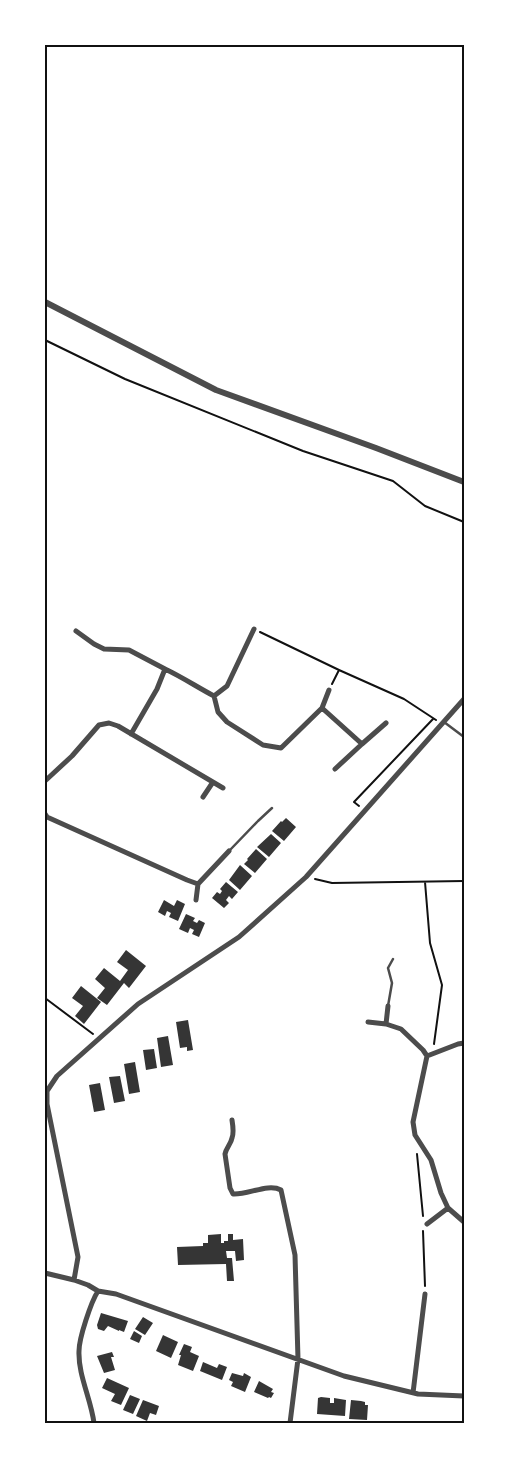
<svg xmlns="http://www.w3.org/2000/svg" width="509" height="1468" font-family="'Roboto Serif',serif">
	<rect width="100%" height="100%" fill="#fff"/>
	<path fill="#353535" d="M 286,818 L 296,827 L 284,841 L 272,831 L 281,821 L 282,822 Z
		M 271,834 L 281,843 L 269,857 L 257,847 Z
		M 256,849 L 267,859 L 255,873 L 244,864 L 248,860 L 247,859 Z
		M 240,865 L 252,876 L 240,890 L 229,880 Z
		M 226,882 L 238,892 L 232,899 L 229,896 L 226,900 L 229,903 L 224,908 L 212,898 L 217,892 L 220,894 L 222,891 L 220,889 Z
		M 164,900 L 174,906 L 177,900 L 185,904 L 178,921 L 169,917 L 171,913 L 167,911 L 165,916 L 158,912 Z
		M 186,914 L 195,918 L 193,921 L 197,923 L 199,920 L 205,923 L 199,937 L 192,934 L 194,930 L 190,928 L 188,933 L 179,929 Z
		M 126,950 L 146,966 L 129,988 L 124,983 L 107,1005 L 97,998 L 105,988 L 95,979 L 104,968 L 120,981 L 128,970 L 117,962 Z
		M 81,986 L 101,1002 L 84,1024 L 75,1016 L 83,1006 L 72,998 Z
		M 188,1020 L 193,1050 L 187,1051 L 187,1047 L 180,1048 L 176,1022 Z
		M 168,1036 L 173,1065 L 161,1067 L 157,1038 Z
		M 154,1049 L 157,1068 L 146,1070 L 143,1050 Z
		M 135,1062 L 140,1092 L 129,1094 L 124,1064 Z
		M 120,1076 L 125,1101 L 114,1103 L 109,1077 Z
		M 100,1083 L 105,1110 L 94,1112 L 89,1085 Z
		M 221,1234 L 221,1243 L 224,1243 L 224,1241 L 228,1241 L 228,1234 L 233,1234 L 233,1240 L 243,1239 L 244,1260 L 236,1261 L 235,1251 L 226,1251 L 227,1258 L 232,1258 L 234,1281 L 227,1281 L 226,1264 L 178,1265 L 177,1247 L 203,1246 L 203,1243 L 208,1243 L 208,1235 Z
		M 101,1313 L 128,1321 L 124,1332 L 119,1330 L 119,1331 L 108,1326 L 104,1331 L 98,1329 L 97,1325 Z
		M 143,1317 L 153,1323 L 145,1335 L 135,1329 Z
		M 134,1331 L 142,1336 L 139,1343 L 130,1339 Z
		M 163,1335 L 165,1336 L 178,1342 L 171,1358 L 156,1351 Z
		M 184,1344 L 192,1347 L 190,1352 L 199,1356 L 193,1371 L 178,1365 L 181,1355 L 179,1355 Z
		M 112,1352 L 114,1357 L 111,1357 L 115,1370 L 104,1373 L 97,1356 Z
		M 203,1362 L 217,1368 L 219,1364 L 227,1367 L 222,1380 L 200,1371 Z
		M 232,1373 L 243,1376 L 244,1373 L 251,1377 L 245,1392 L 231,1386 L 233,1382 L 229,1380 Z
		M 107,1378 L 129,1388 L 121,1405 L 111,1401 L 115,1394 L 102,1388 Z
		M 259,1381 L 273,1389 L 271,1392 L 274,1393 L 271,1398 L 269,1397 L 268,1398 L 254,1392 Z
		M 130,1395 L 140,1399 L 133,1414 L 123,1410 Z
		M 321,1397 L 330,1398 L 330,1403 L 334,1403 L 334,1398 L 346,1400 L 345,1416 L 317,1414 L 318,1398 Z
		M 143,1400 L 159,1406 L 156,1415 L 150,1413 L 147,1421 L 136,1416 Z
		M 351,1400 L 361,1401 L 365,1402 L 365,1405 L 368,1405 L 367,1420 L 349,1419 Z"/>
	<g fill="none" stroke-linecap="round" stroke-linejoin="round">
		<path stroke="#111" stroke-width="2" d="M 45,340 L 125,379 L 303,451 L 393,481 L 425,506 L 464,522
			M 260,632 L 339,670 L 404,699 L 436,720
			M 332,684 L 339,670
			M 359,806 L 354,802 L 433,719
			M 315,879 L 332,883 L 464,881
			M 425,882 L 430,943 L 442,985 L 434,1044
			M 45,998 L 93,1034
			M 417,1154 L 423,1216
			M 423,1231 L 425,1286"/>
		<path stroke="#4c4c4c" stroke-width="2.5" d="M 444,722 L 464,737
			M 230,850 L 258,821 L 272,808
			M 388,1006 L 392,983 L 388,968 L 393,959"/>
		<path stroke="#4c4c4c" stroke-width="5" d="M 76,631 L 94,644 L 104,649 L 129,650 L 165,669
			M 214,696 L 227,686 L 254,629
			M 322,708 L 362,744 L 335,769
			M 131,734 L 157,689 L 165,669 C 182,677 197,687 214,696 L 218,712 L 227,722 L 263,745 L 281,748 L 322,708 L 329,690
			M 362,744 L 386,723
			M 45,781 L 72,756 L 99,725 L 109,723 L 118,726 L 223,788
			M 203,797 L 213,782
			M 45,814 L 47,817 L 187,880 L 198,884 L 229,851
			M 196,900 L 198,884
			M 368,1022 L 386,1024 L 388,1006
			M 386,1024 L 401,1029 L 423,1050 L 427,1056 L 458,1044 L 464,1043
			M 427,1056 L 413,1122 L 415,1135 L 431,1160 L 441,1193 L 448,1208 L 464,1222
			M 232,1120 C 233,1126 234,1133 232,1138 C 231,1144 226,1148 225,1154 L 230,1188 L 233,1194 C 248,1195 268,1183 281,1190 L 295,1255 L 298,1359 L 290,1423
			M 427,1224 L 448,1208
			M 45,1273 L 74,1280 L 88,1285 L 98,1291 L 116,1294 L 344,1376 L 418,1394 L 464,1396
			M 74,1280 L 78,1257 L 47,1104 L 47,1091 L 57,1076 L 138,1004 L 239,937 L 306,877 L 464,699
			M 413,1393 L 425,1294
			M 94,1423 C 91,1399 78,1375 79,1351 C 79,1338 91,1302 98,1291"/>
		<path stroke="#4c4c4c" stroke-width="6" d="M 45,302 L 216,390 L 376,448 L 464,482"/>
	</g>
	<rect width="509" height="1468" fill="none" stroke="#ffffff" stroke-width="92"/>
	<rect x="46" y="46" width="417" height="1376" fill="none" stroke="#111" stroke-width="2"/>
</svg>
